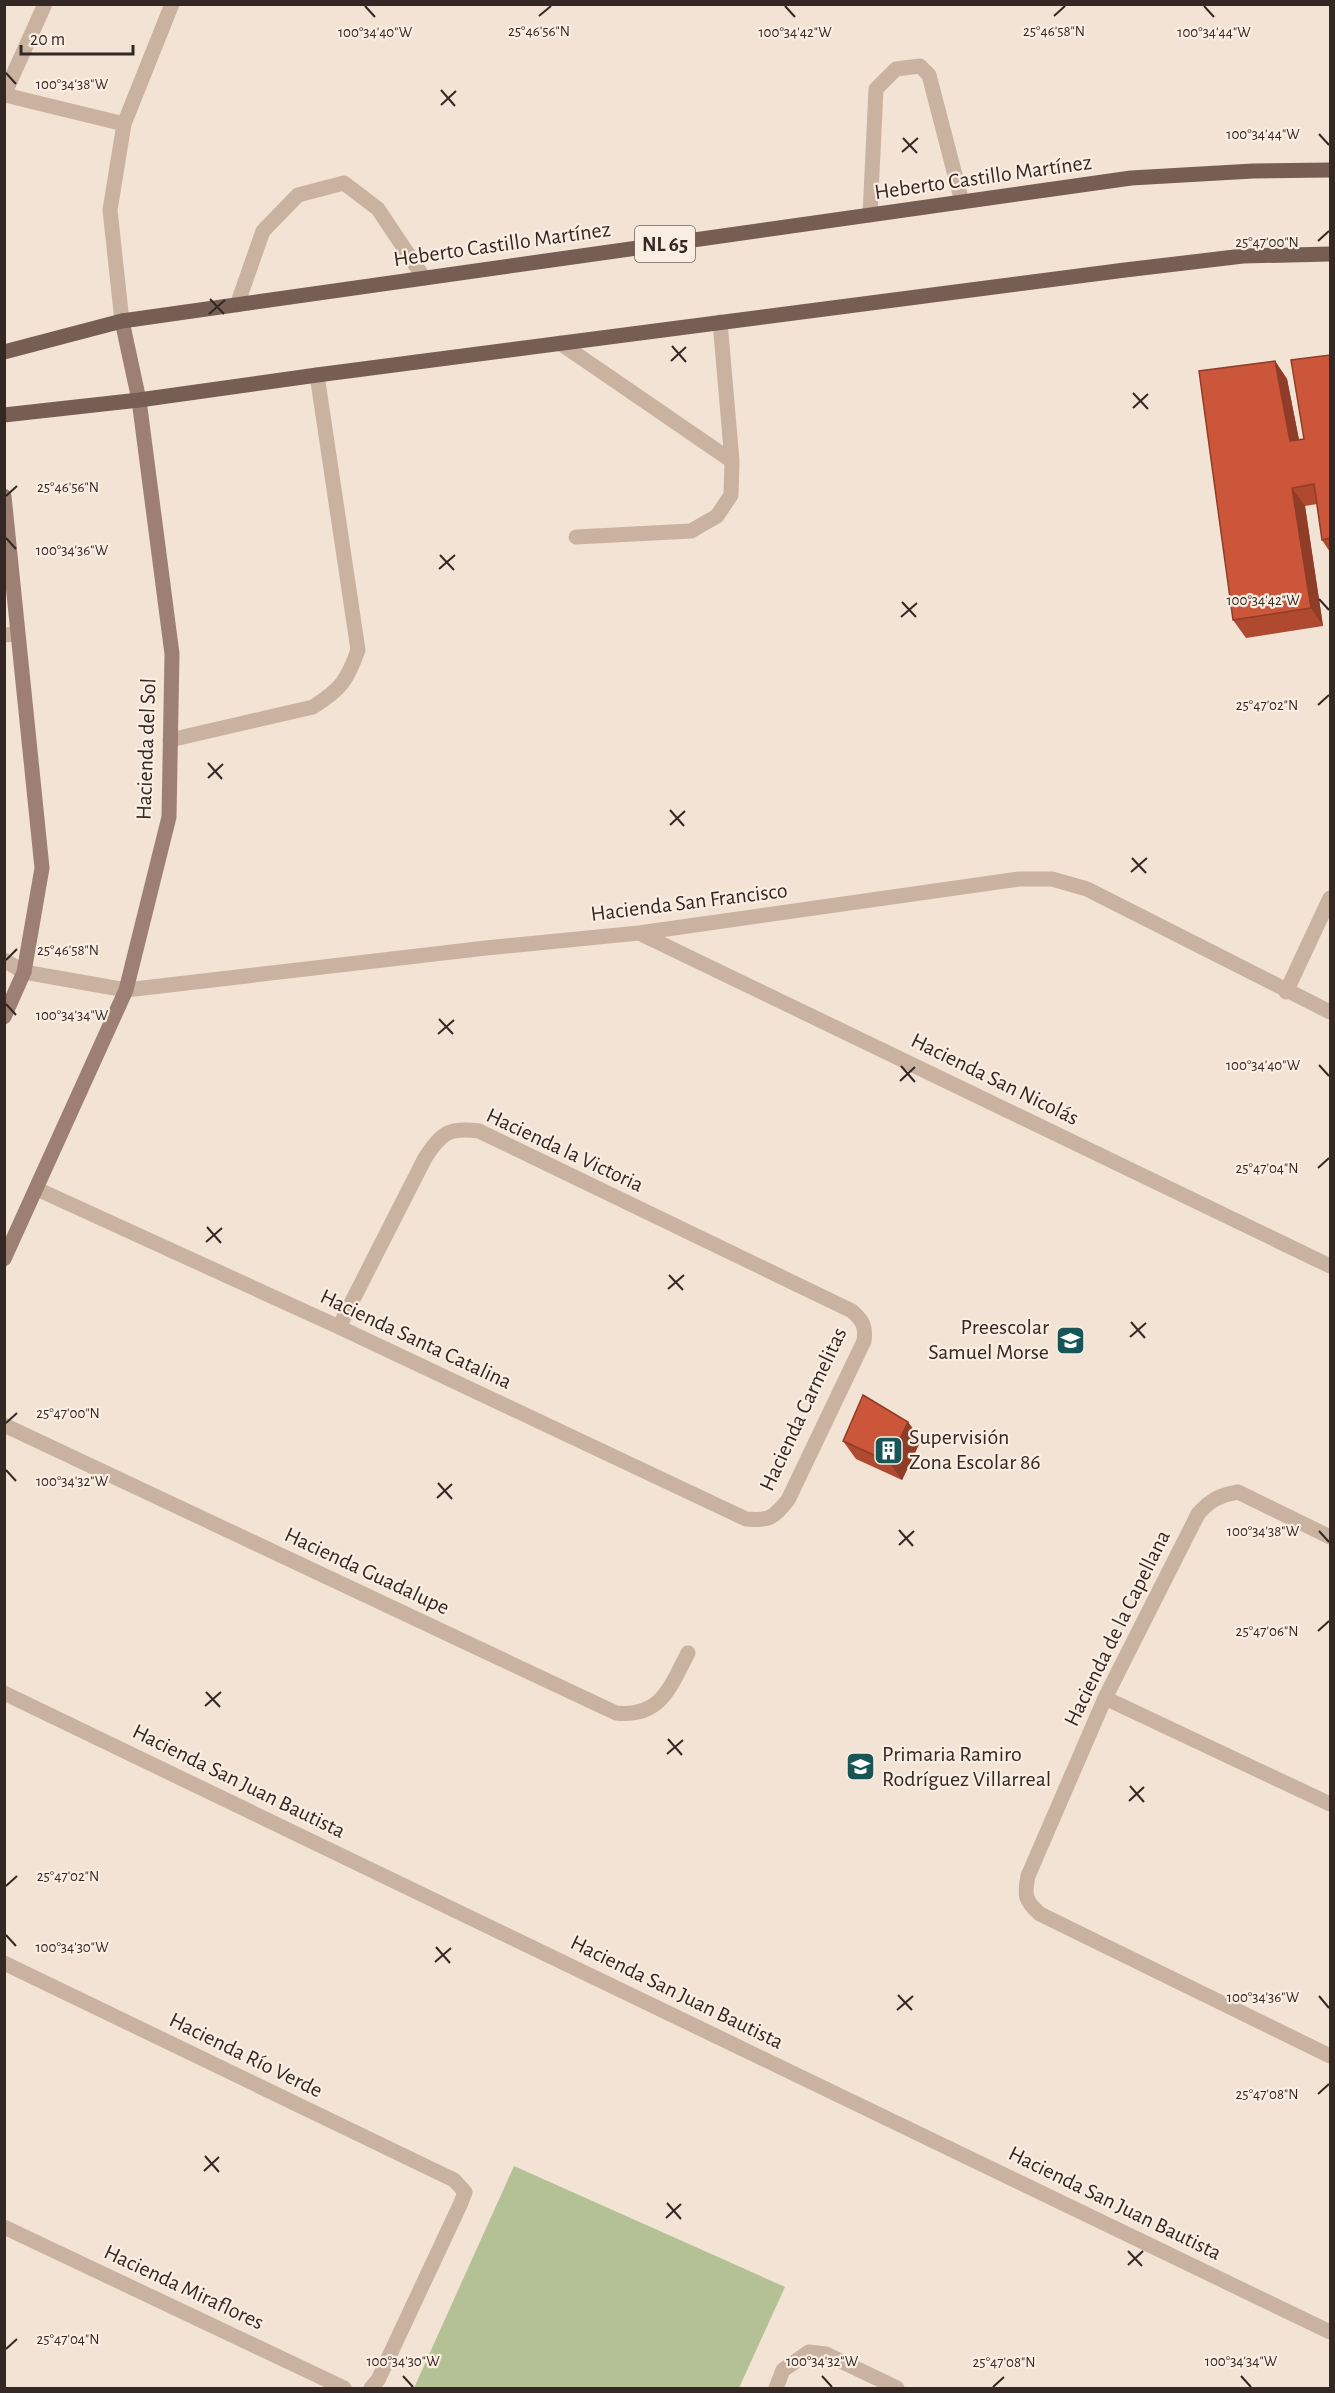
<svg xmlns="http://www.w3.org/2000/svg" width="1335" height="2393" font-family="'Alegreya Sans',sans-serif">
	<rect width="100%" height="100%" fill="#f2e3d5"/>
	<path fill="#b4c195" d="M 514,2166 L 785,2287 L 739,2388 L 414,2388 Z"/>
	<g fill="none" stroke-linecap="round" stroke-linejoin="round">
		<path stroke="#cab2a1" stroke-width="15" d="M 870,215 L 876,89 L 896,69 L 920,66 L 929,75 L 962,202
			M 237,305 L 263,231 L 298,195 L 344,183 L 378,209 L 424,278
			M 560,343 L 732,461
			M 576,537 L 691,531 L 717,516 L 731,495 L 732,461 L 720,322
			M 4,635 L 17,634
			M 170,740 L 313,707 C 341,689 347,681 358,650 L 317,375
			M 4,960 L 24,972"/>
		<path stroke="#cab2a1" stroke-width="15" d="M 4,95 L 45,4
			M 5,95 L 124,124
			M 122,321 L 110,210 L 124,124 L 172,4
			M 639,933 L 1330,1266
			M 24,972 L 126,990 L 486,948 L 639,933 L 1019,879 L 1052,879 L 1087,889 L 1330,1012
			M 1286,992 L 1330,898
			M 37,1189 L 339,1327 L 746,1519 C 770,1521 773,1518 788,1500 L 864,1341 C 866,1326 863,1321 852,1311 L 479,1131 C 449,1127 441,1133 425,1158 L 339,1327
			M 4,1425 L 616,1713 C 661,1718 670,1687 688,1653
			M 1330,1537 L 1238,1492 C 1220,1495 1210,1500 1198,1514 L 1105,1698 L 1028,1876 C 1024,1895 1025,1901 1040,1914 L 1330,2056
			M 4,1693 L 1330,2332
			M 1105,1698 L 1330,1804
			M 4,1963 L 454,2180 L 465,2192 L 460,2205 L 378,2380 L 371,2388
			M 4,2227 L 344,2388
			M 776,2388 L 783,2370 L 809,2352 L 826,2354 L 897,2388"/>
		<path stroke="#9d8073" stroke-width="15" d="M 4,496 L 42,868 L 24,972 L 4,1017
			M 4,1259 L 126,990 L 169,817 L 172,654 L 139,400 L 122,321"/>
		<path stroke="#775e54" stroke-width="15" d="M 4,352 L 122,321 L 1131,178 L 1253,171 L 1330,170
			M 4,415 L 139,400 L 317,375 L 1125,270 L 1243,256 L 1330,254"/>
	</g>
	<path fill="#af4a31" d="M 1330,355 L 1330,552 L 1322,540 L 1317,504 L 1305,506 L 1323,626 L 1246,638 L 1233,620 L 1275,361 L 1287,379 L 1299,440 L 1304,439 Z
		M 908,1422 L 921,1440 L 902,1480 L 856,1459 L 843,1441 Z"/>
	<path fill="#8f3c28" d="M 1275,361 L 1287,379 L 1303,460 L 1290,441 Z
		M 1292,488 L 1305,506 L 1323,626 L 1311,608 Z
		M 908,1422 L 921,1440 L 902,1480 L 889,1462 Z"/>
	<path fill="#cc5639" stroke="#8f3c28" stroke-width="1.5" d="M 1330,355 L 1330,538 L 1322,540 L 1314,484 L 1292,488 L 1311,608 L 1233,620 L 1199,371 L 1275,361 L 1290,441 L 1304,439 L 1291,360 Z
		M 863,1395 L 908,1422 L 889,1462 L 843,1441 Z"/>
	<path fill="none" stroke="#342824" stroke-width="2" d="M 365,6 L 375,17M 785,6 L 795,17M 1204,6 L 1214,17M 539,16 L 551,6M 1054,16 L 1065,6M 6,73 L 16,84M 441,90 L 455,106M 441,105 L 456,91M 1319,134 L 1329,145M 903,138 L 917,153M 902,152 L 918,138M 1318,241 L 1329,231M 210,299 L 224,314M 209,314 L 225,300M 672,346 L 686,362M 671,361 L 686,347M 1133,393 L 1148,409M 1133,408 L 1148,394M 6,496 L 17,486M 6,538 L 16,549M 440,555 L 454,570M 439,569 L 455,555M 1319,599 L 1329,610M 902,602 L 916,617M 901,617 L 917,603M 1318,705 L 1329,695M 208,763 L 222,779M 208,778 L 223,764M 670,810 L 684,826M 670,825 L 685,811M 1132,858 L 1146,873M 1131,872 L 1147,858M 6,960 L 17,949M 6,1004 L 16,1015M 439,1019 L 453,1034M 438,1034 L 454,1020M 1319,1065 L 1329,1076M 901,1066 L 915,1082M 900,1081 L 915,1067M 1318,1168 L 1329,1158M 207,1227 L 221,1243M 206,1242 L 222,1228M 669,1275 L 683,1290M 668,1289 L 684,1275M 1131,1322 L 1145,1338M 1130,1337 L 1146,1323M 6,1423 L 17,1413M 6,1470 L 16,1481M 438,1483 L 452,1499M 437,1498 L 452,1484M 899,1530 L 913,1546M 1319,1531 L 1329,1542M 899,1545 L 914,1531M 1318,1631 L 1329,1621M 206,1692 L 220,1707M 205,1706 L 221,1692M 668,1739 L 682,1755M 667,1754 L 683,1740M 1130,1786 L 1144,1802M 1129,1801 L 1144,1787M 6,1886 L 17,1876M 6,1935 L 16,1946M 436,1947 L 450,1963M 435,1962 L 451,1948M 898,1995 L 912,2010M 1319,1996 L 1329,2008M 897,2010 L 913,1996M 1318,2094 L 1329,2084M 205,2156 L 219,2172M 204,2171 L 219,2157M 667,2203 L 681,2219M 666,2218 L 681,2204M 1128,2251 L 1142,2266M 1128,2265 L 1143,2251M 6,2349 L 17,2339M 403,2376 L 413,2387M 822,2376 L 832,2387M 1241,2376 L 1251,2387M 993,2387 L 1004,2377"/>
	<defs>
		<symbol id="school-square" viewBox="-11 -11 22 22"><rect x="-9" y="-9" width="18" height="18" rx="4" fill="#185557" stroke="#faede2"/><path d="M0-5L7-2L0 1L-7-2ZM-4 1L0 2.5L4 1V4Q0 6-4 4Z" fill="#fff"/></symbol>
		<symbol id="building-square" viewBox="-11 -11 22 22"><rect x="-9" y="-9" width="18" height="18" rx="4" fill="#185557" stroke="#faede2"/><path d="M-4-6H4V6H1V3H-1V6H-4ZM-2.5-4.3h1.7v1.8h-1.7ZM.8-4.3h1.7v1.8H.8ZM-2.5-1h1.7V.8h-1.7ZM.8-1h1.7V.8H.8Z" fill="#fff"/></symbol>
	</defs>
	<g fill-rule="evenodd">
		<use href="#school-square" x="1054" y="1324" width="33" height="33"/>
		<use href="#building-square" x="872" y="1434" width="33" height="33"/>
		<use href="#school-square" x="844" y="1750" width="33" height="33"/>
	</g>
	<g text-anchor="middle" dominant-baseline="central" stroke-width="4.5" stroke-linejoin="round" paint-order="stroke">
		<rect fill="#faede2" stroke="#6f635d" stroke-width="1.5" x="635" y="226" width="60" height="36" rx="4.5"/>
		<g font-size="21" font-weight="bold" fill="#342824">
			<text x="665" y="244">NL 65</text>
		</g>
		<g font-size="22" fill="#342824" stroke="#faede2">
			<text transform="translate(983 177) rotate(-8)">Heberto Castillo Martínez</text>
			<text transform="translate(502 244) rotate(-8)">Heberto Castillo Martínez</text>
			<text transform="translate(146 749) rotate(-88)">Hacienda del Sol</text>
			<text transform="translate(689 902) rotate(-7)">Hacienda San Francisco</text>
			<text transform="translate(995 1079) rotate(26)">Hacienda San Nicolás</text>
			<text transform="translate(565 1150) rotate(25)">Hacienda la Victoria</text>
			<text transform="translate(416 1339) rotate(25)">Hacienda Santa Catalina</text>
			<text transform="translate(803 1409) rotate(-65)">Hacienda Carmelitas</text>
			<text transform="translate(367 1571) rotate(25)">Hacienda Guadalupe</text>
			<text transform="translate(1117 1628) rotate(-64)">Hacienda de la Capellana</text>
			<text transform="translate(239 1781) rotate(26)">Hacienda San Juan Bautista</text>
			<text transform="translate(677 1992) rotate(26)">Hacienda San Juan Bautista</text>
			<text transform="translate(246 2055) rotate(26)">Hacienda Río Verde</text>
			<text transform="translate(1115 2203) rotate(26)">Hacienda San Juan Bautista</text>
			<text transform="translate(184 2287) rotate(25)">Hacienda Miraflores</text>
		</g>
		<g font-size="22" fill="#342824" stroke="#faede2" text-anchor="start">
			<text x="1049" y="1327" text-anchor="end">Preescolar<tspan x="1049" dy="25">Samuel Morse</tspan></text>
			<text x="909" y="1437">Supervisión<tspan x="909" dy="25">Zona Escolar 86</tspan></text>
			<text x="882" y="1754">Primaria Ramiro<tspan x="882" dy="25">Rodríguez Villarreal</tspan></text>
		</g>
	</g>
	<g font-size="15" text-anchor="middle" fill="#342824" stroke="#faede2" stroke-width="4.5" stroke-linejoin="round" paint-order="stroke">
		<text x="539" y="36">25°46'56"N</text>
		<text x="1054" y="36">25°46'58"N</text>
		<text x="375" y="37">100°34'40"W</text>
		<text x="795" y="37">100°34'42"W</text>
		<text x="1214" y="37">100°34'44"W</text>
		<text x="72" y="89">100°34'38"W</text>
		<text x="1263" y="139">100°34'44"W</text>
		<text x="1267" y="247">25°47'00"N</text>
		<text x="68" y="492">25°46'56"N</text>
		<text x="72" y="555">100°34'36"W</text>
		<text x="1263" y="605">100°34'42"W</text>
		<text x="1267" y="710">25°47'02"N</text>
		<text x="68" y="955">25°46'58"N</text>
		<text x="72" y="1020">100°34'34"W</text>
		<text x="1263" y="1070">100°34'40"W</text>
		<text x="1267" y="1173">25°47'04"N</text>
		<text x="68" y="1418">25°47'00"N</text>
		<text x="72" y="1486">100°34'32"W</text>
		<text x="1263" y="1536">100°34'38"W</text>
		<text x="1267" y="1636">25°47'06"N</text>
		<text x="68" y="1881">25°47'02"N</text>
		<text x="72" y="1952">100°34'30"W</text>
		<text x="1263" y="2002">100°34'36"W</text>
		<text x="1267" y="2099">25°47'08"N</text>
		<text x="68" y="2344">25°47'04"N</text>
		<text x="403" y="2366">100°34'30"W</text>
		<text x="822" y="2366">100°34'32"W</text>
		<text x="1241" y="2366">100°34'34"W</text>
		<text x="1004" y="2367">25°47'08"N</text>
	</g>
	<rect width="1335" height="2393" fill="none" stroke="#342824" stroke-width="12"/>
	<path d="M21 45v9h112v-9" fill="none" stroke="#342824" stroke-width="3"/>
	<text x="30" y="45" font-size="18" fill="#342824" stroke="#faede2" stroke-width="4.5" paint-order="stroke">20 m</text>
</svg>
